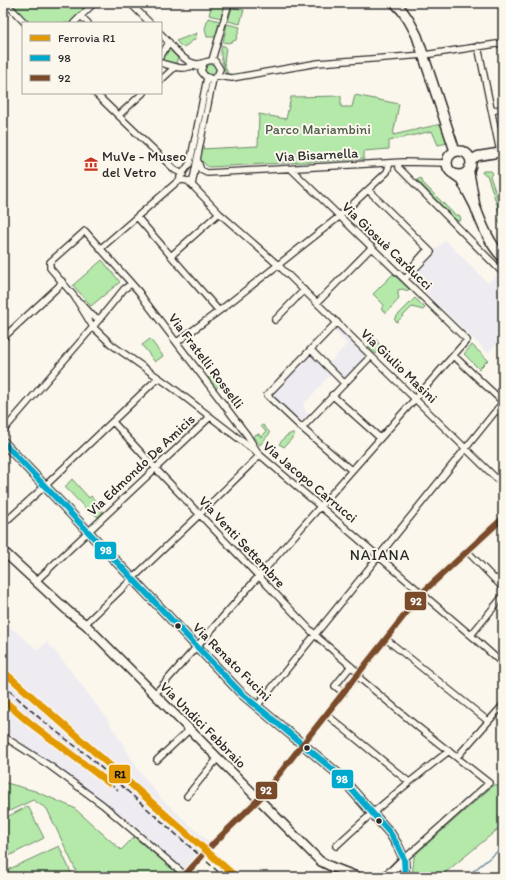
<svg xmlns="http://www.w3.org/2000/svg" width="506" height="880" font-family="Itim,sans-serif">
	<rect width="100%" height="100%" fill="#fbf7ec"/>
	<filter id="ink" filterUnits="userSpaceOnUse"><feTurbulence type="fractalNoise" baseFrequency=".025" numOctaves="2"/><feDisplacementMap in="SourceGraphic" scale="8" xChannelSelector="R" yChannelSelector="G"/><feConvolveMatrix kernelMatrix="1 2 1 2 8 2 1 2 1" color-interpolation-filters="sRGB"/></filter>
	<g filter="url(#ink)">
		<path fill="#eeecf1" d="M 445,240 L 488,283 L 499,273 L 503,276 L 503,337 L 488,353 L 410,278 L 435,253 L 433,252 Z
			M 337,322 L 371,356 L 344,383 L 332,373 L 303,405 L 310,420 L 302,428 L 267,395 L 311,350 L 326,366 L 347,344 L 331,328 Z
			M 3,621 L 38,650 L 47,642 L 64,662 L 105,716 L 143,776 L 161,798 L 210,843 L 186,871 L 95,796 L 3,729 Z"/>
		<path fill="#b4e9aa" stroke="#708a6a" d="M 6,3 L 94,3 L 74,23 L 25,23 Z
			M 212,3 L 225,4 L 221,18 L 209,15 Z
			M 232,7 L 244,10 L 240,24 L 228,21 Z
			M 208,18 L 220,21 L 215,37 L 207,37 L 205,29 Z
			M 227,24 L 240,27 L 236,40 L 228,43 L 223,42 Z
			M 197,33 L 195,39 L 183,48 L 176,41 Z
			M 222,45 L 226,47 L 224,63 L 228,74 L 225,72 C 223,62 219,55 222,45 Z
			M 168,46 L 178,56 L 176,64 L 161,60 Z
			M 207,63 L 214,63 L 218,71 L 214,76 L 209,76 L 204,72 L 204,67 Z
			M 355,95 L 399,104 L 393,135 L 441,124 L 448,143 L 438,145 L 432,131 L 389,141 L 389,149 L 364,151 L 364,159 L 208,167 L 199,158 L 201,149 L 258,146 L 259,114 L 286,119 L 291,97 L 341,96 L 341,107 L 352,107 Z
			M 483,171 L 491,171 L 493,173 L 490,176 L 503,215 L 503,223 L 499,223 L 498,221 L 501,217 L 487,175 L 482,173 Z
			M 421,178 L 423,183 L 455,215 L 459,215 L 460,216 L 461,220 L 459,221 L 456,220 L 417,180 Z
			M 102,260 L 120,282 L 91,306 L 73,285 Z
			M 393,274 L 409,289 L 407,291 L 403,289 L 398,290 L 398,294 L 399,299 L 386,313 L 381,309 L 384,305 L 373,294 Z
			M 415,298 L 425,308 L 423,310 L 412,307 L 397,322 L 394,319 Z
			M 150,339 L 163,356 L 155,362 L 142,345 Z
			M 376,339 L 381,348 L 376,354 L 368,347 Z
			M 472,345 L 488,360 L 479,369 L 464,354 Z
			M 213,374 L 215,374 L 221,383 L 214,391 L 206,380 Z
			M 263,425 L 270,433 L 260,445 L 253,437 L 254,435 L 259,434 L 261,437 L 266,432 L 261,426 Z
			M 292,433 L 295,435 L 284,447 L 279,444 L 286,436 Z
			M 72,479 L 89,498 L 91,496 L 97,503 L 96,504 L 103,512 L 98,517 L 92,512 L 90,513 L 65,487 Z
			M 3,782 L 35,791 L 74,808 L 121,850 L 134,837 L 177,873 L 174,877 L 79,877 L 47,809 L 33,800 L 3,814 Z
			M 495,784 L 503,790 L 503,825 L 440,877 L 412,877 L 414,857 L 418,852 Z
			M 28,806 L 44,838 L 3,859 L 3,819 Z
			M 59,846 L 73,877 L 3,877 L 3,872 Z"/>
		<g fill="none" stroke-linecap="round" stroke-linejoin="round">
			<path stroke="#698ca3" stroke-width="1.5" d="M 466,877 L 503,847"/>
			<path stroke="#d1cec5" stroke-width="5.5" stroke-dasharray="5.5 3" stroke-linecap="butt" d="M 196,863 L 213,844"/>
			<defs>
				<path id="street" d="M 6,3 L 25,23
					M 130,3 L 150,23
					M 81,16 L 88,23
					M 74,23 L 94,3
					M 161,34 C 171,44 182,62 197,64 C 204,64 208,59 215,61 L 220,69 L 217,76 L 212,79 L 205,76 L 201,71 L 204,63
					M 478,46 L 500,152
					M 161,56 L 169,42
					M 212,60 L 229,3
					M 161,63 C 168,65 174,67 181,68 C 187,69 192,64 197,67
					M 217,76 L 232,78 L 318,63 L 424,55 L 503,43
					M 161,80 L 175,67
					M 95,93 L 175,170 L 183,174
					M 492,111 L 503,108
					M 119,115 L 143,93
					M 197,159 L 201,170 L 207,173 L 403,162 L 447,163
					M 390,163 L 387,172 L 340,216 L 278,265 L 503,485
					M 398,163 L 399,168 L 503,273
					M 180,177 L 190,163 L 207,78
					M 192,185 L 213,79
					M 368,190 L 431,252 L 405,279
					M 137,217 L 219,311
					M 100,249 L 178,181 L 183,180 L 188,181 L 219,213
					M 171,256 L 219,213 L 278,265 L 219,311 L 177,342
					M 412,267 L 428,249
					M 131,284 L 124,289 L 93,327 L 74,296 L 50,268 L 50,262 L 85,231 L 139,292 L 145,301 L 247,435 L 257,451
					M 81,303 L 93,316 L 100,319
					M 317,303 L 372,247
					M 275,320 L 304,290
					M 337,322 L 267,395 L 302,428 L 351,470
					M 3,338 L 59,286 L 62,281
					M 311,350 L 344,383
					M 454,356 L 503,402
					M 332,395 L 380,438
					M 497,409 L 503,414
					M 113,422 L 158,471 L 315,635 L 360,674
					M 302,428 L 371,356
					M 3,431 L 93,327 L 112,345 L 169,385 L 260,455 L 474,638 L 503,664
					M 3,524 L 45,486 L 158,378
					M 467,551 L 503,588
					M 494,579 L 500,578 L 503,581
					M 36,581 L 210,417
					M 85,624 L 196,518 L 260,455
					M 471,635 L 503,596
					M 386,639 L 488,721
					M 357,676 L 418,727 L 489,783 L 404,859
					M 344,693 L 335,686 L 351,666
					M 154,695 L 467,340 L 291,169
					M 257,706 L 357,583 L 503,402
					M 327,715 L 409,782
					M 3,736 L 50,766 L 103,805 L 185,875
					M 457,757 L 503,705
					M 157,760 L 189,730
					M 187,796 L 217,759
					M 213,844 L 261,797 L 422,593 L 503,518
					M 336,846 C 372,812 410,781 449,751
					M 184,876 L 196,863"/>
				<path id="secondary" d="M 471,160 L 478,156 L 503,152
					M 3,442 L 241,693 L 337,773 L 390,833 L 398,846 L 404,859 L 405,877
					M 3,551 L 69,612 L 85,624 L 320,861 L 332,867 L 358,877
					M 384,877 L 393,870 L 404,859"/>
				<path id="primary" d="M 395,3 C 405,12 411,24 417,36 L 455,151
					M447 163a12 12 0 1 1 24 0a12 12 0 1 1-24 0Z
					M 454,174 L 461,179 L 475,206 L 469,173 L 469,168
					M 475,206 C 482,225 489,243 503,258"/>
			</defs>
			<use href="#street" stroke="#2b2b2b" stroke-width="8"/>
			<use href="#secondary" stroke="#2b2b2b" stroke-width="11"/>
			<use href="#primary" stroke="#2b2b2b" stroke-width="12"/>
			<use href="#street" stroke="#fbf7ec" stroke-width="5.5"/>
			<use href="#secondary" stroke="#fbf7ec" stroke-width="8"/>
			<use href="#primary" stroke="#fbf7ec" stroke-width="9"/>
			<path stroke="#2b2b2b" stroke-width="1.5" stroke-dasharray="6 3" stroke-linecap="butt" d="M 3,671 L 236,877
				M 3,685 L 44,722 L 88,756 L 224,877
				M 3,700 L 30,723 L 118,790"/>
			<defs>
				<path id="bus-1" d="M 3,442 L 241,693 L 337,773 L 390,833 L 398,846 L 404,859 L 405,877"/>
				<path id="bus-2" d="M 183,877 L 213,844 L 261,797 L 422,593 L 503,518"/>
			</defs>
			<use href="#bus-1" stroke="#fbf7ec" stroke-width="9"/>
			<use href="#bus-2" stroke="#fbf7ec" stroke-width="9"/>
			<use href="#bus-1" stroke="#00a9ce" stroke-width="6"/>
			<use href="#bus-2" stroke="#7a4b2a" stroke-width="6"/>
			<defs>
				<path id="rail-1" d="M 3,671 L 236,877
					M 3,700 L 30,723 L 109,783"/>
			</defs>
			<use href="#rail-1" stroke="#fbf7ec" stroke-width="10"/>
			<use href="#rail-1" stroke="#e39a04" stroke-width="7"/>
		</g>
	</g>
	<defs>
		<symbol id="museum-bare" viewBox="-9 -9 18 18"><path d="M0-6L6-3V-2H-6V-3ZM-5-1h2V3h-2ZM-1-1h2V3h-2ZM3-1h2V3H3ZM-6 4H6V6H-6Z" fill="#c8321e" stroke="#fbf7ec" stroke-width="2.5" paint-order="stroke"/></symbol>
	</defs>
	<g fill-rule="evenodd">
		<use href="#museum-bare" x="81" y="154" width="20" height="20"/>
	</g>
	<g fill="#2b2b2b" stroke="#fbf7ec" stroke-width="1.5">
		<circle cx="178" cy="626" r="3.5"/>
		<circle cx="307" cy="748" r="3.5"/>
		<circle cx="379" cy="821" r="3.5"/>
	</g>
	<g text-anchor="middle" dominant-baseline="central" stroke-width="4" stroke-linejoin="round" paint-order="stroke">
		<g font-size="14" fill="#4d5a4b" stroke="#fbf7ec">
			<text x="318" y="129">Parco Mariambini</text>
		</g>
		<g font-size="14" fill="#2b2b2b" stroke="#fbf7ec">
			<text transform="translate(317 155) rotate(-3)">Via Bisarnella</text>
			<text transform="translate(387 246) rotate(44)">Via Giosuè Carducci</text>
			<text transform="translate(206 361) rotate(53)">Via Fratelli Rosselli</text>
			<text transform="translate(399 366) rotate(44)">Via Giulio Masini</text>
			<text transform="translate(141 465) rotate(-43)">Via Edmondo De Amicis</text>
			<text transform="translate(310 482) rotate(40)">Via Jacopo Carrucci</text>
			<text transform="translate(242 542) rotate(47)">Via Venti Settembre</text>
			<text transform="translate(232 662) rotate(45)">Via Renato Fucini</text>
			<text transform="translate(203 725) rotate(45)">Via Undici Febbraio</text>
		</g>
		<g font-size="14" fill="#2b2b2b" stroke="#fbf7ec" text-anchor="start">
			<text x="102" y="156">MuVe - Museo<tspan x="102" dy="16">del Vetro</tspan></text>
		</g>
		<g font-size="15" letter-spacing="1" fill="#2b2b2b" stroke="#fbf7ec">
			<text x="380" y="555">NAIANA</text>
		</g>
	</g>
	<g stroke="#fbf7ec" stroke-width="1.5">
		<rect x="94" y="541" width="23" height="19" rx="4" fill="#00a9ce"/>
		<rect x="404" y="591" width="23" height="20" rx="4" fill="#7a4b2a"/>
		<rect x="108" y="764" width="23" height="20" rx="4" fill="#e39a04"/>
		<rect x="331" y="769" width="23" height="20" rx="4" fill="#00a9ce"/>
		<rect x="255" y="781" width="23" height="19" rx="4" fill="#7a4b2a"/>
	</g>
	<g font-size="11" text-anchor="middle" font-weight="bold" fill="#fff">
		<text x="106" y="554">98</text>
		<text x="416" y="605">92</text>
		<text x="342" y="783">98</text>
		<text x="266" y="794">92</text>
	</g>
	<g font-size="11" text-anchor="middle" font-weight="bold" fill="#111">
		<text x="120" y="778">R1</text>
	</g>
	<rect width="506" height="880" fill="none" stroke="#fbf7ec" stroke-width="16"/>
	<rect x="8" y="8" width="490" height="864" fill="none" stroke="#2b2b2b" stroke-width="1.5" filter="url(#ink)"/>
	<rect x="22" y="22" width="140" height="72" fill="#fbf7ec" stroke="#a8a59f"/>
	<rect x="30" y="35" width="20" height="6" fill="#e39a04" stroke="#a8a59f"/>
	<text x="58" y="42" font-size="12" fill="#2b2b2b">Ferrovia R1</text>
	<rect x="30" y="55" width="20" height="6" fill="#00a9ce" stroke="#a8a59f"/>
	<text x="58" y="62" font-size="12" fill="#2b2b2b">98</text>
	<rect x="30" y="75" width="20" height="6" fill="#7a4b2a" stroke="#a8a59f"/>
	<text x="58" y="82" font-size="12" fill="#2b2b2b">92</text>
</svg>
